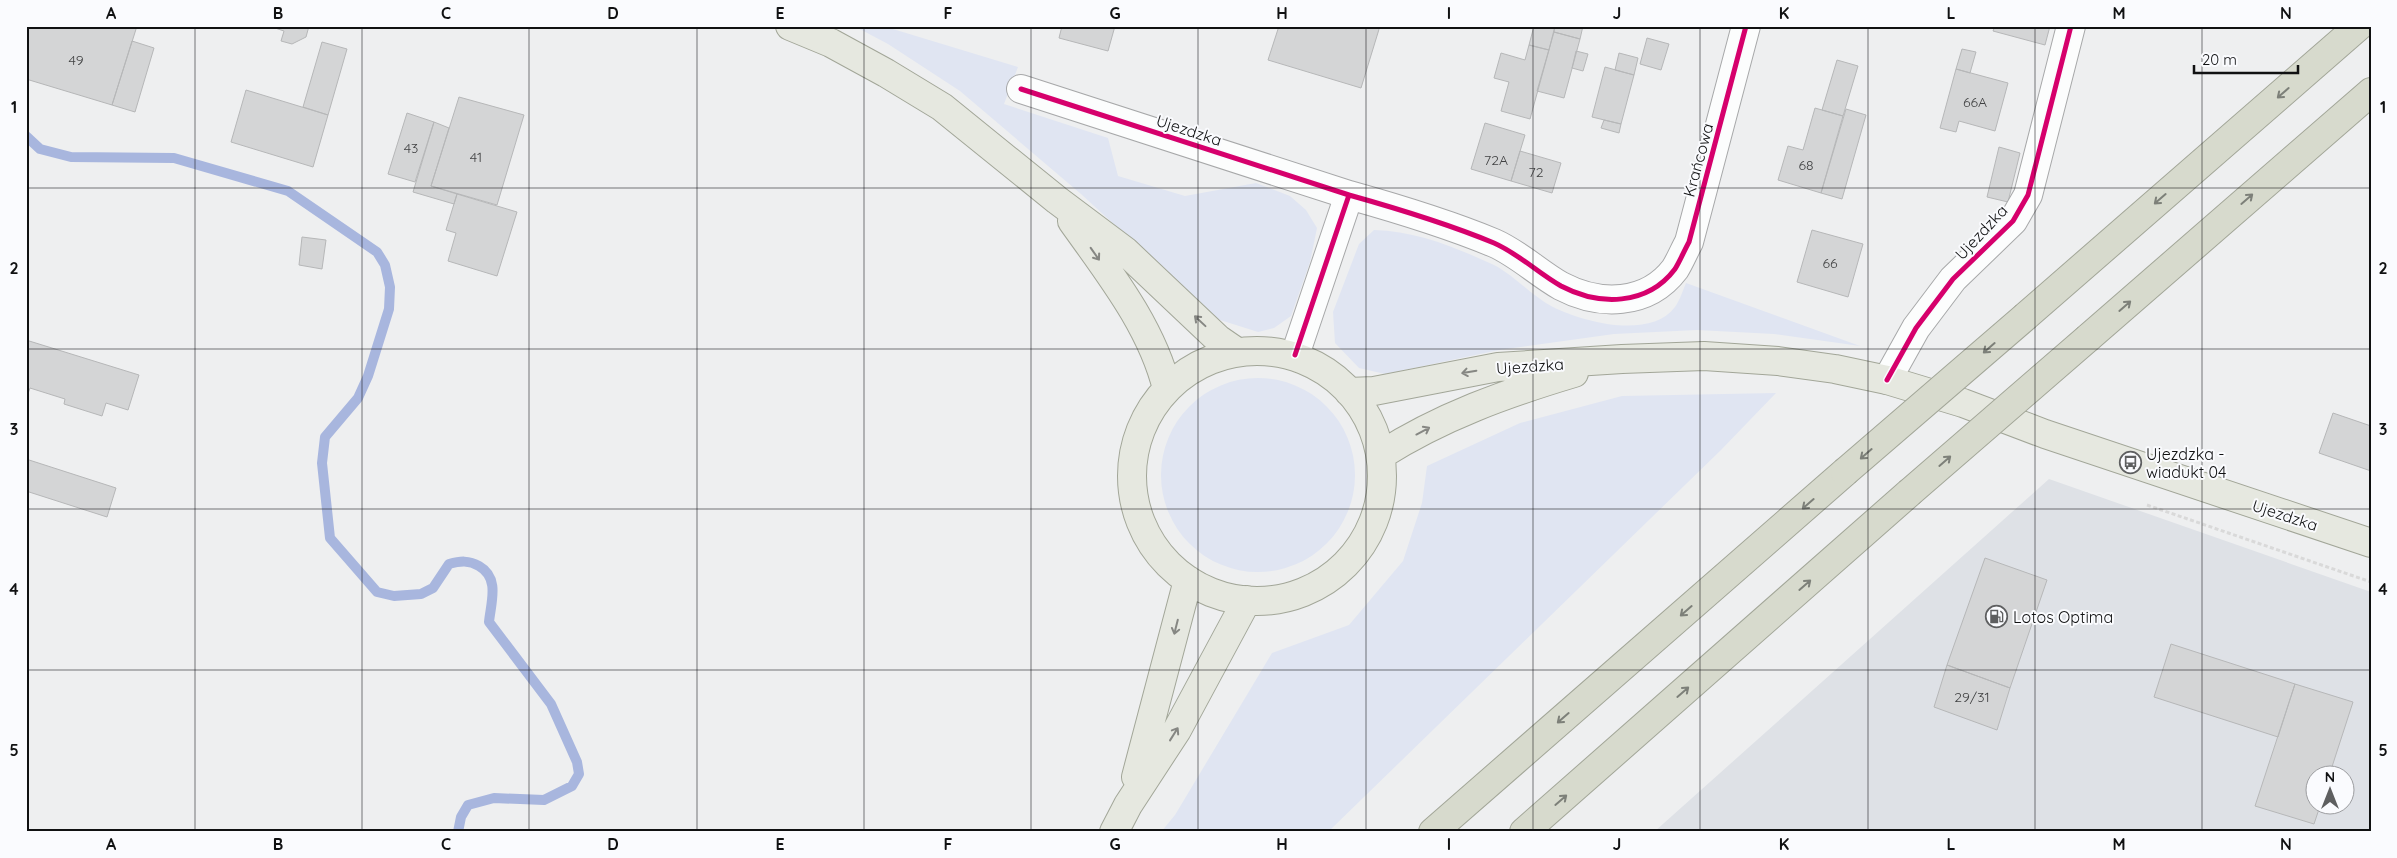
<svg xmlns="http://www.w3.org/2000/svg" width="2397" height="858" font-family="Quicksand,sans-serif">
	<rect width="100%" height="100%" fill="#eeeff0"/>
	<path fill="#dee1e6" fill-rule="evenodd" d="M 2049,479 L 2371,592 L 2371,832 L 1654,832 ZM 2314,776 L 2344,776 L 2344,806 L 2314,806 Z"/>
	<path fill="#e0e5f2" d="M 854,26 L 883,26 L 1018,67 L 1004,104 L 1108,138 L 1118,176 L 1185,196 L 1256,183 L 1290,196 L 1306,210 L 1317,228 L 1310,262 L 1291,316 L 1274,328 L 1258,332 L 1217,319 L 1081,194 L 960,91 L 888,44 Z
		M 1374,230 C 1416,231 1455,247 1494,265 C 1515,276 1532,296 1553,307 C 1583,322 1650,340 1675,307 C 1680,300 1683,290 1686,283 L 1860,346 L 1774,334 L 1697,330 L 1614,334 L 1499,350 L 1385,374 L 1359,368 L 1335,343 L 1333,312 L 1359,244 Z
		M1161 475a97 97 0 1 1 194 0a97 97 0 1 1-194 0Z
		M 1776,393 L 1721,450 L 1328,832 L 1161,832 L 1175,815 L 1272,653 L 1349,625 L 1403,561 L 1422,503 L 1427,466 L 1520,423 L 1622,396 Z"/>
	<g fill="none" stroke-linecap="round" stroke-linejoin="round">
		<path stroke="#a8b6de" stroke-width="10" d="M 26,136 L 40,149 L 71,157 L 174,158 L 288,191 L 377,252 L 385,265 L 390,287 L 389,309 L 368,376 L 358,398 L 325,437 L 322,463 L 330,538 L 377,592 L 394,596 L 421,594 L 433,588 L 449,564 C 460,561 469,560 479,566 C 500,578 491,602 489,622 L 551,704 L 577,762 L 579,774 L 572,786 L 544,800 L 494,798 L 468,805 L 461,817 L 458,832"/>
	</g>
	<path fill="#d4d5d6" stroke="#b6b7b8" d="M 28,26 L 137,26 L 112,105 L 26,79 Z
		M 269,26 L 309,26 L 306,37 L 292,44 L 281,41 L 284,31 Z
		M 1062,26 L 1115,26 L 1108,51 L 1059,38 Z
		M 1279,26 L 1380,26 L 1361,88 L 1268,60 Z
		M 1534,26 L 1555,26 L 1549,50 L 1529,45 Z
		M 1555,26 L 1583,26 L 1580,39 L 1554,32 Z
		M 1995,26 L 2050,26 L 2045,45 L 1993,31 Z
		M 1554,32 L 1580,39 L 1564,98 L 1537,91 Z
		M 1647,38 L 1669,44 L 1661,70 L 1640,64 Z
		M 132,41 L 154,48 L 135,112 L 112,105 Z
		M 322,42 L 347,49 L 328,115 L 303,107 Z
		M 1529,45 L 1549,50 L 1530,119 L 1501,111 L 1509,82 L 1494,78 L 1501,53 L 1525,60 Z
		M 1962,49 L 1976,52 L 1970,73 L 1956,69 Z
		M 1576,51 L 1588,54 L 1583,71 L 1572,68 Z
		M 1619,53 L 1638,58 L 1634,75 L 1615,70 Z
		M 1837,60 L 1858,66 L 1843,116 L 1822,110 Z
		M 1605,67 L 1634,75 L 1621,124 L 1592,117 Z
		M 1956,69 L 2008,83 L 1995,131 L 1959,121 L 1956,132 L 1940,128 Z
		M 246,90 L 328,115 L 313,167 L 231,142 Z
		M 459,97 L 524,115 L 497,205 L 431,186 Z
		M 1815,108 L 1843,116 L 1821,193 L 1778,180 L 1788,146 L 1803,150 Z
		M 1846,109 L 1866,115 L 1842,199 L 1821,193 Z
		M 407,113 L 434,122 L 415,182 L 388,174 Z
		M 1604,120 L 1621,124 L 1619,133 L 1601,128 Z
		M 434,122 L 449,128 L 431,186 L 457,194 L 454,204 L 413,192 Z
		M 1485,123 L 1525,135 L 1511,181 L 1471,169 Z
		M 1999,147 L 2020,153 L 2008,202 L 1987,197 Z
		M 1520,151 L 1561,163 L 1552,193 L 1511,181 Z
		M 457,194 L 517,212 L 497,276 L 448,261 L 456,233 L 446,230 Z
		M 1812,230 L 1863,244 L 1848,297 L 1797,282 Z
		M 302,237 L 326,240 L 322,269 L 299,265 Z
		M 26,340 L 139,375 L 128,410 L 106,403 L 102,416 L 64,404 L 65,399 L 30,388 L 26,399 Z
		M 2333,413 L 2371,426 L 2371,471 L 2319,453 Z
		M 26,459 L 116,488 L 107,517 L 26,491 Z
		M 1985,558 L 2047,580 L 2010,688 L 1947,665 Z
		M 2171,644 L 2295,684 L 2278,737 L 2154,697 Z
		M 1947,665 L 2010,688 L 1997,730 L 1934,707 Z
		M 2295,684 L 2353,702 L 2329,776 L 2314,776 L 2314,806 L 2320,806 L 2314,824 L 2255,806 Z"/>
	<g fill="none" stroke-linecap="round" stroke-linejoin="round">
		<defs>
			<path id="minor" d="M 1021,89 L 1349,195
				M 1295,355 L 1349,195 C 1399,209 1446,223 1494,243 C 1519,254 1538,273 1561,286 C 1599,306 1647,306 1675,269 C 1680,261 1684,251 1689,242 L 1746,26
				M 1887,380 L 1916,328 L 1953,279 L 2013,221 L 2028,195 L 2071,26"/>
			<path id="major" d="M 790,26 L 831,43 L 886,73 L 942,107 L 1057,200 L 1125,251 L 1218,339 L 1237,352
				M 1072,221 C 1109,273 1152,327 1167,389
				M1132 476a125 125 0 1 1 250 0a125 125 0 1 1-250 0Z
				M 1349,392 L 1374,391 L 1498,367 L 1622,359 L 1704,356 L 1778,361 L 1835,369 L 1887,380 L 1963,403 L 2045,434 L 2371,543
				M 1381,455 C 1440,417 1507,393 1574,373
				M 1136,777 L 1188,580
				M 1114,832 L 1128,805 L 1177,730 L 1247,600"/>
			<path id="highway" d="M 2026,316 L 2359,26
				M 2088,338 L 2371,92
				M 1433,832 L 1845,472
				M 1524,832 L 1909,493"/>
		</defs>
		<use href="#minor" stroke="#a7a8a9" stroke-width="30"/>
		<use href="#major" stroke="#a2a698" stroke-width="30"/>
		<use href="#highway" stroke="#a2a698" stroke-width="30"/>
		<path stroke="#d9d9d9" stroke-width="3" stroke-dasharray="4 2.5" stroke-linecap="butt" d="M 2147,505 L 2371,582"/>
		<use href="#minor" stroke="#fcfdfd" stroke-width="28"/>
		<use href="#major" stroke="#e6e8e0" stroke-width="28"/>
		<use href="#highway" stroke="#d7dacd" stroke-width="28"/>
		<defs>
			<path id="highway-bridge" d="M 1845,472 L 2026,316
				M 1909,493 L 2088,338"/>
		</defs>
		<use href="#highway-bridge" stroke="#a2a698" stroke-width="30" stroke-linecap="butt"/>
		<use href="#highway-bridge" stroke="#d7dacd" stroke-width="28"/>
		<defs>
			<path id="cycleway" d="M 1021,89 L 1349,195
				M 1295,355 L 1349,195 C 1399,209 1446,223 1494,243 C 1519,254 1538,273 1561,286 C 1599,306 1647,306 1675,269 C 1680,261 1684,251 1689,242 L 1746,26
				M 1887,380 L 1916,328 L 1953,279 L 2013,221 L 2028,195 L 2071,26"/>
		</defs>
		<use href="#cycleway" stroke="#fafbfe" stroke-width="8"/>
		<use href="#cycleway" stroke="#d6006c" stroke-width="5"/>
	</g>
	<defs><path id="oneway-shaft" d="M-6 0H5M1.5-3L5.5 0L1.5 3" fill="none" stroke-width="1.6" stroke-linecap="round" stroke-linejoin="round" transform="scale(1.25)"/></defs>
	<g stroke="#7d8079">
		<use href="#oneway-shaft" transform="translate(2283 93) rotate(139)"/>
		<use href="#oneway-shaft" transform="translate(2160 199) rotate(139)"/>
		<use href="#oneway-shaft" transform="translate(2247 199) rotate(-41)"/>
		<use href="#oneway-shaft" transform="translate(2125 306) rotate(-41)"/>
		<use href="#oneway-shaft" transform="translate(1989 348) rotate(139)"/>
		<use href="#oneway-shaft" transform="translate(1866 454) rotate(139)"/>
		<use href="#oneway-shaft" transform="translate(1945 461) rotate(-41)"/>
		<use href="#oneway-shaft" transform="translate(1808 504) rotate(139)"/>
		<use href="#oneway-shaft" transform="translate(1805 585) rotate(-41)"/>
		<use href="#oneway-shaft" transform="translate(1686 611) rotate(139)"/>
		<use href="#oneway-shaft" transform="translate(1683 692) rotate(-41)"/>
		<use href="#oneway-shaft" transform="translate(1563 718) rotate(139)"/>
		<use href="#oneway-shaft" transform="translate(1561 800) rotate(-41)"/>
	</g>
	<g stroke="#868783">
		<use href="#oneway-shaft" transform="translate(1095 254) rotate(55)"/>
		<use href="#oneway-shaft" transform="translate(1200 321) rotate(-137)"/>
		<use href="#oneway-shaft" transform="translate(1469 372) rotate(170)"/>
		<use href="#oneway-shaft" transform="translate(1423 431) rotate(-28)"/>
		<use href="#oneway-shaft" transform="translate(1176 627) rotate(104)"/>
		<use href="#oneway-shaft" transform="translate(1174 734) rotate(-58)"/>
	</g>
	<path fill="none" stroke="#101112" stroke-width="1" stroke-opacity="0.55" d="M 195,26 L 195,832M 362,26 L 362,832M 529,26 L 529,832M 697,26 L 697,832M 864,26 L 864,832M 1031,26 L 1031,832M 1198,26 L 1198,832M 1366,26 L 1366,832M 1533,26 L 1533,832M 1700,26 L 1700,832M 1868,26 L 1868,832M 2035,26 L 2035,832M 2202,26 L 2202,832M 26,188 L 2371,188M 26,349 L 2371,349M 26,509 L 2371,509M 26,670 L 2371,670"/>
	<defs>
		<symbol id="bus-ring" viewBox="-11 -11 22 22"><circle r="9.5" fill="#fafbfe" stroke="#5e5f60" stroke-width="1.5"/><path d="M-5-6H5V4H4V6H2V4H-2V6H-4V4H-5ZM-3.5-4V0h7V-4ZM-3.5 1.2v1.5H-2V1.2ZM2 1.2v1.5H3.5V1.2Z" fill="#5e5f60"/></symbol>
		<symbol id="fuel-ring" viewBox="-11 -11 22 22"><circle r="9.5" fill="#fafbfe" stroke="#5e5f60" stroke-width="1.5"/><path d="M-5.5-6h7V0h2V4h1.3V-2.5L3-4.5l.8-.8L6-3V5H2.5V1h-1V6h-7ZM-4.2-4.7v3.2H.2V-4.7Z" fill="#5e5f60"/></symbol>
	</defs>
	<g fill-rule="evenodd">
		<use href="#bus-ring" x="2118" y="450" width="25" height="25"/>
		<use href="#fuel-ring" x="1984" y="604" width="25" height="25"/>
	</g>
	<g text-anchor="middle" dominant-baseline="central" stroke-width="4" stroke-linejoin="round" paint-order="stroke">
		<g font-size="14" fill="#414243">
			<text x="76" y="60">49</text>
			<text x="1975" y="102">66A</text>
			<text x="411" y="148">43</text>
			<text x="476" y="157">41</text>
			<text x="1496" y="160">72A</text>
			<text x="1806" y="165">68</text>
			<text x="1536" y="172">72</text>
			<text x="1830" y="263">66</text>
			<text x="1972" y="697">29/31</text>
		</g>
		<g font-size="16" fill="#101112" stroke="#fafbfe">
			<text transform="translate(1189 130) rotate(18)">Ujezdzka</text>
			<text transform="translate(1698 160) rotate(-75)">Krańcowa</text>
			<text transform="translate(1981 232) rotate(-47)">Ujezdzka</text>
			<text transform="translate(1530 366) rotate(-4)">Ujezdzka</text>
			<text transform="translate(2285 515) rotate(18)">Ujezdzka</text>
		</g>
		<g font-size="16" fill="#101112" stroke="#fafbfe" text-anchor="start">
			<text x="2146" y="454">Ujezdzka -<tspan x="2146" dy="18">wiadukt 04</tspan></text>
			<text x="2013" y="617">Lotos Optima</text>
		</g>
	</g>
	<rect width="2397" height="858" fill="none" stroke="#fafbfe" stroke-width="55"/>
	<g transform="translate(2330 790)"><circle r="24" fill="#fafbfe" stroke="#9c9da0"/>
	<path d="M0-4L9 19L0 12L-9 19Z" fill="#5e5f60"/>
	<text y="-8" font-size="14" font-weight="bold" text-anchor="middle" fill="#101112">N</text>
	</g>
	<path d="M2194 65v8h104v-8" fill="none" stroke="#101112" stroke-width="2.5"/>
	<text x="2202" y="65" font-size="15" fill="#101112" stroke="#fafbfe" stroke-width="4" paint-order="stroke">20 m</text>
	<rect x="28" y="28" width="2342" height="802" fill="none" stroke="#101112" stroke-width="2"/>
	<g font-size="16" text-anchor="middle" font-weight="bold" fill="#101112">
		<text x="111" y="19">A</text>
		<text x="278" y="19">B</text>
		<text x="446" y="19">C</text>
		<text x="613" y="19">D</text>
		<text x="780" y="19">E</text>
		<text x="948" y="19">F</text>
		<text x="1115" y="19">G</text>
		<text x="1282" y="19">H</text>
		<text x="1449" y="19">I</text>
		<text x="1617" y="19">J</text>
		<text x="1784" y="19">K</text>
		<text x="1951" y="19">L</text>
		<text x="2119" y="19">M</text>
		<text x="2286" y="19">N</text>
		<text x="14" y="113">1</text>
		<text x="2383" y="113">1</text>
		<text x="14" y="274">2</text>
		<text x="2383" y="274">2</text>
		<text x="14" y="435">3</text>
		<text x="2383" y="435">3</text>
		<text x="14" y="595">4</text>
		<text x="2383" y="595">4</text>
		<text x="14" y="756">5</text>
		<text x="2383" y="756">5</text>
		<text x="111" y="850">A</text>
		<text x="278" y="850">B</text>
		<text x="446" y="850">C</text>
		<text x="613" y="850">D</text>
		<text x="780" y="850">E</text>
		<text x="948" y="850">F</text>
		<text x="1115" y="850">G</text>
		<text x="1282" y="850">H</text>
		<text x="1449" y="850">I</text>
		<text x="1617" y="850">J</text>
		<text x="1784" y="850">K</text>
		<text x="1951" y="850">L</text>
		<text x="2119" y="850">M</text>
		<text x="2286" y="850">N</text>
	</g>
</svg>
